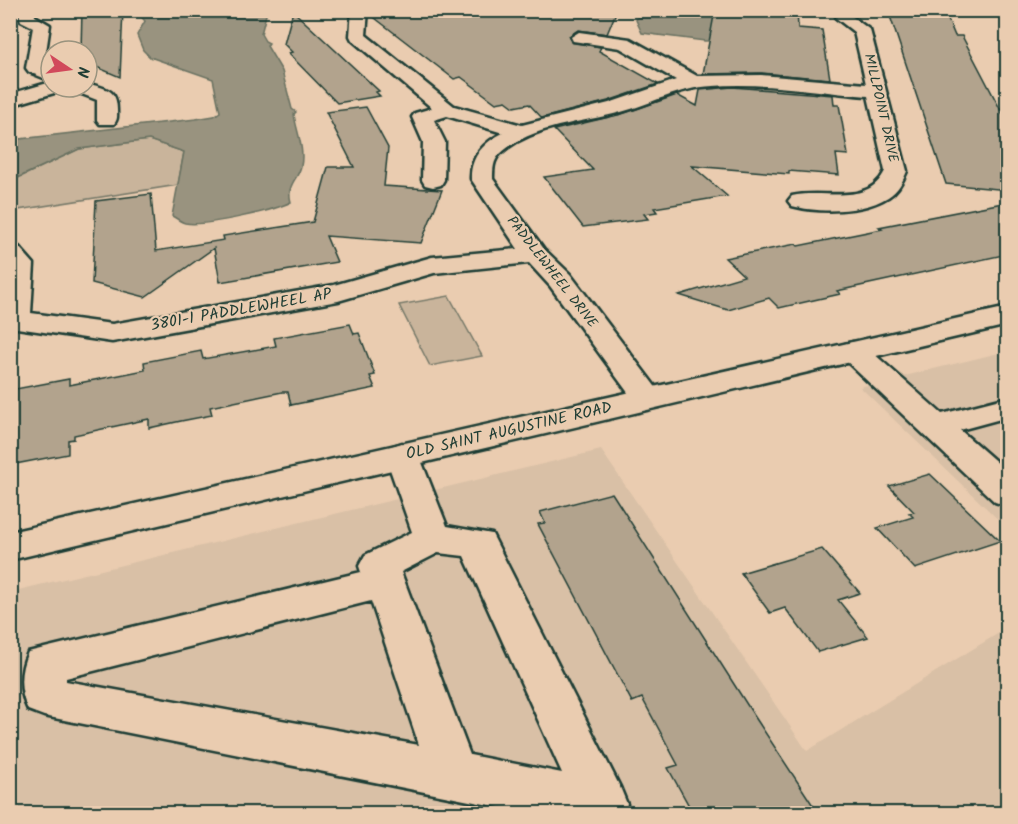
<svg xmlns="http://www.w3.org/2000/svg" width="1018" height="824" font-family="Kalam,sans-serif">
	<rect width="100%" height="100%" fill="#eaccb0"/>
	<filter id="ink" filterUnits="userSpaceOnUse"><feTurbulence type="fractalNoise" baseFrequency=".0167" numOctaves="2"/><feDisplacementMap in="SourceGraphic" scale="12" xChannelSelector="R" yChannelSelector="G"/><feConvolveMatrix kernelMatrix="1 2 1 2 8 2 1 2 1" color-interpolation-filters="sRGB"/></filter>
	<g filter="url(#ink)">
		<path fill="#d9c0a6" d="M 1007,351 L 1007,528 L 860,387 Z
			M 601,450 L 807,751 L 1007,628 L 1007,813 L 11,813 L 10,592 Z"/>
		<path fill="#c9b49b" stroke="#747868" stroke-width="1.5" d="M 149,140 L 184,152 L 178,185 L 11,211 L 11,194 L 14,180 L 79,149 Z
			M 449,296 L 482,356 L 430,366 L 399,305 Z"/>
		<path fill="#99937f" stroke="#687161" stroke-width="1.5" d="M 136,11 L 267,11 L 261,34 L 265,41 L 269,43 L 267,46 L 282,71 L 292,109 L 296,112 L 294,114 C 296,130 305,149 301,166 C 298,180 286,184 291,202 C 273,211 204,227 185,223 C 181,222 176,218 172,216 L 184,152 L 149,140 L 79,149 L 11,181 L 11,140 L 196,119 L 214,116 L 220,112 L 213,79 L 150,57 L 143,50 L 137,35 L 145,21 Z
			M 641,11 L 733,11 L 727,40 L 705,41 L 642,33 L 636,20 Z"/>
		<path fill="#b2a38d" stroke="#1f3d34" stroke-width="1.5" d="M 82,10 L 123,10 L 120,77 L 87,63 L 87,51 L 81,51 Z
			M 489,10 L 617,10 L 607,34 L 578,30 L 569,36 L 571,42 L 601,47 L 599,51 L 658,84 L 608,101 L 542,118 L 529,104 L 514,107 L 506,101 L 496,103 L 461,77 L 454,79 L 371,15 Z
			M 715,10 L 797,10 L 798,28 L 822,30 L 830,79 L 761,73 L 703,74 Z
			M 888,10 L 944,10 L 955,36 L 962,36 L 1008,124 L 1008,190 L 946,184 Z
			M 293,11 L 379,91 L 376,92 L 380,96 L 337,103 L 288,53 L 292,52 L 284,44 Z
			M 732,87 L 833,95 L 834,105 L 839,105 L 848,155 L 836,154 L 839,175 L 789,171 L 789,174 L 692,166 L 727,196 L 654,208 L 657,212 L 644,214 L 648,219 L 583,227 L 544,177 L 593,170 L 554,130 L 622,114 L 677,95 L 697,106 L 700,90 Z
			M 366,107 L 388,148 L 384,186 L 442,190 L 421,243 L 326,236 L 337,262 L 220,282 L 214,248 L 145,297 L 92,283 L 96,201 L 151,194 L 156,251 L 224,240 L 223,236 L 313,222 L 328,167 L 354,167 L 326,112 Z
			M 1008,202 L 1008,254 L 837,291 L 840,294 L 779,308 L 769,298 L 728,310 L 679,295 L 744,276 L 725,258 L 796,244 L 798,246 L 882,229 L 879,227 Z
			M 350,324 L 354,334 L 359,333 L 375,375 L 370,376 L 375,388 L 291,405 L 288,392 L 282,392 L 210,407 L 212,415 L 181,421 L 149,428 L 149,419 L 74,435 L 74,439 L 68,440 L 68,454 L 10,465 L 10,390 L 69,379 L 69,385 L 145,370 L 144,362 L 201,351 L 203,359 L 276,346 L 274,338 Z
			M 930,474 L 1000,541 L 915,569 L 877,528 L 913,517 L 909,513 L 914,512 L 889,486 Z
			M 612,493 L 753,714 L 818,813 L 693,813 L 668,768 L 678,765 L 642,698 L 632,702 L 538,524 L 545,523 L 540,512 Z
			M 822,549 L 860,593 L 838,600 L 868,637 L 818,652 L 785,608 L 770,613 L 741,573 Z"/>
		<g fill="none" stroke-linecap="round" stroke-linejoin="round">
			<defs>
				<path id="minor" d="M 18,10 L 34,10 L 35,16 L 50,25 L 44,65 L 51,68 L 51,81 L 29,72 L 26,68 L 33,27 L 21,21 Z
					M 352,10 L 368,10 L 366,35 L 454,106 L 522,125 L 609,103 L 676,80 L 620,48 L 573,41 L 571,37 L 579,32 L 630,39 L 697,76 L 761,75 L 866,84 L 854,32 L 836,18 L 838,15 L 850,15 L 870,30 L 907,171 C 903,181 898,191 888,197 C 863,213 819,213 792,206 L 788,201 L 792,196 C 823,188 867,208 885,171 L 868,96 C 817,92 764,82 713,86 C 677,88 654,103 621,112 C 582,123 531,125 500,154 C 493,161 493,169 493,179 L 544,249 L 570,274 L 664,398 L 659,405 L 648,408 L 637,405 L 550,286 L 529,263 L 434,273 L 338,301 L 112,342 L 10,327 L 10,245 L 19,247 L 34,264 L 31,313 L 112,324 L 334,285 L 432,257 L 518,249 L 471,179 C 470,157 484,142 503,133 L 447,116 L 434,120 L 445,142 L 444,180 L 441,185 L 433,187 L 425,185 L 422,180 L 423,142 L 412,117 L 415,113 L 432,108 L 352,40 L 350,36 Z
					M 51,82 L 51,87 L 63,87 L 61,91 L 10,106 L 10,94 Z
					M 87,83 C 105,89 117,88 117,110 C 117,116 118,119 114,124 L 100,124 L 97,120 L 97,100 L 74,91 L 72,87 L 87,87 Z
					M 853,342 L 864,345 L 942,414 L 1008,397 L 1008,417 L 960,430 L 1008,472 L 1008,506 L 995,502 L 842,357 L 838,351 L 842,345 Z
					M 402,443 L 414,447 L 419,455 L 447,526 L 492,534 L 620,787 L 627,804 L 623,814 L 534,814 L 44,716 L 28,710 C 19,691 19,671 28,652 L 361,572 L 359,566 L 365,555 L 412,532 L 385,455 L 390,447 ZM 438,553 L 464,556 L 562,773 L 470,755 L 401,572 ZM 371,601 L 419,745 L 66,681 L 66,678 Z"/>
				<path id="major" d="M 1008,307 L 1008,325 L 10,560 L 10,532 Z"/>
			</defs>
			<use href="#minor" stroke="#1f3d34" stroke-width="5"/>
			<use href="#major" stroke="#1f3d34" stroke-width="5"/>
			<use href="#minor" fill="#eaccb0" fill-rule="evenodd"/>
			<use href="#major" fill="#eaccb0" fill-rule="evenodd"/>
		</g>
	</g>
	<g text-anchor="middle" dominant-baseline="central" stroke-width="4.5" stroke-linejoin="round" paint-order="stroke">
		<g font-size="14" fill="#1f3d34" stroke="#eaccb0">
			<text transform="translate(881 108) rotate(77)">MILLPOINT DRIVE</text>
			<text transform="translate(552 272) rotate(52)">PADDLEWHEEL DRIVE</text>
		</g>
		<g font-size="16" fill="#1f3d34" stroke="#eaccb0">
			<text transform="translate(241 310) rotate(-10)">3801-1 PADDLEWHEEL AP</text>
			<text transform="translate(509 431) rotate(-13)">OLD SAINT AUGUSTINE ROAD</text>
		</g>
	</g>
	<rect width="1018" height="824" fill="none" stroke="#eaccb0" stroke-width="36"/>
	<rect x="18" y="18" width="982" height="788" fill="none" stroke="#1f3d34" stroke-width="2" filter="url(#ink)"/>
	<g transform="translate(69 69) rotate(103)"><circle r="28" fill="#eaccb0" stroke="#99937e" stroke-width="1.5"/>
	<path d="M0-4.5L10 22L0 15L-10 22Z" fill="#d1495b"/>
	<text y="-9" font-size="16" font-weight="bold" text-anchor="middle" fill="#1f3d34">N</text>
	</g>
</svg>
